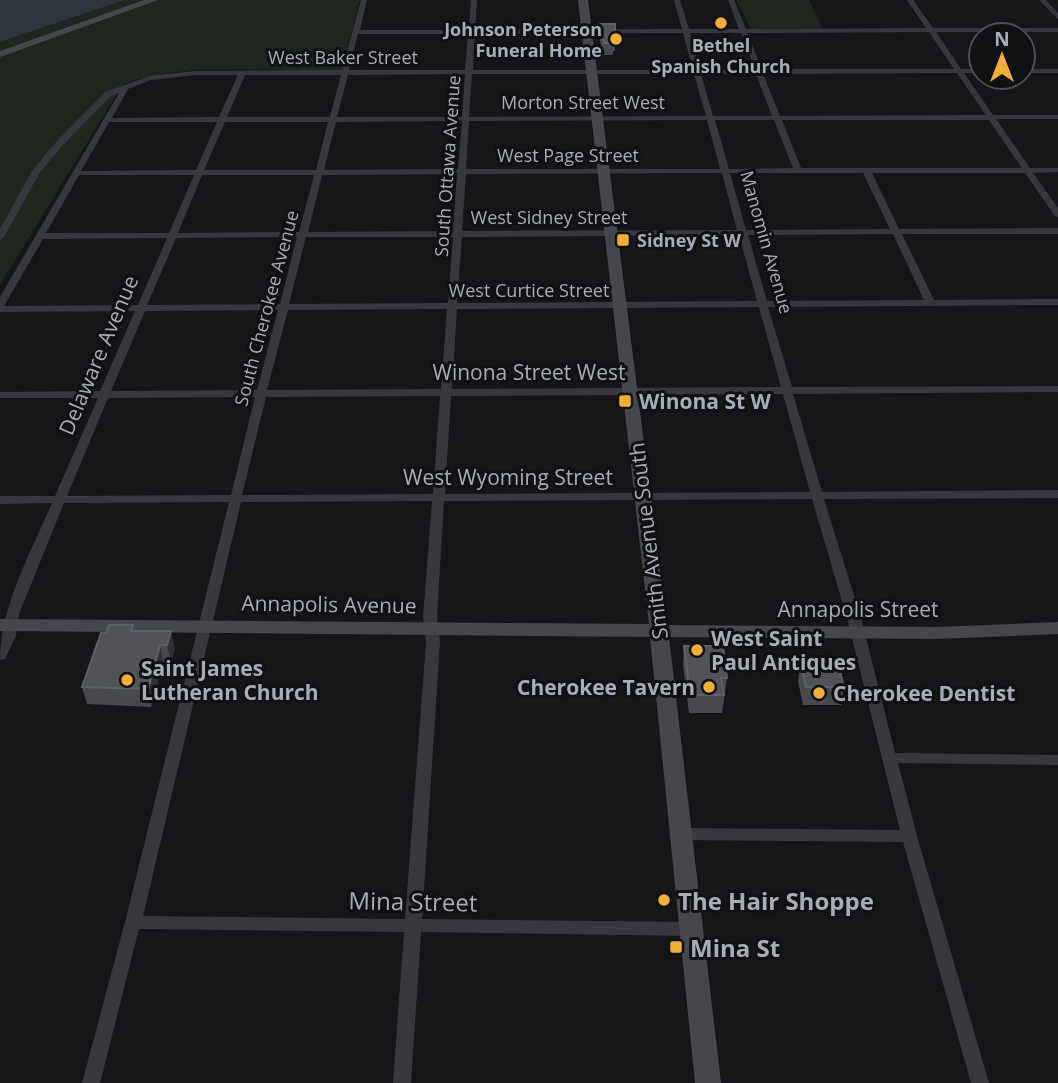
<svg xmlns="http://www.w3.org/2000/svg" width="1058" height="1083" font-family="'Open Sans',sans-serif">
	<rect width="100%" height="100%" fill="#161618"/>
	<path fill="#1e261f" d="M 125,0 L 360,0 L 341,71 C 272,71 189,61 123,84 L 0,285 L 0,42 Z
		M 736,0 L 809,0 L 822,28 L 751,29 Z"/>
	<path fill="#2c353c" d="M 0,0 L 125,0 L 0,42 Z"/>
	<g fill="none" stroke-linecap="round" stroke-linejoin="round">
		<path fill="#37383d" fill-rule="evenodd" d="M 361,0 L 367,0 L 360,30 L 469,30 L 471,0 L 477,0 L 475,30 L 682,29 L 674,0 L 680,0 L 689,29 L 739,29 L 728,0 L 734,0 L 746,29 L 926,28 L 907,0 L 913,0 L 933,28 L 1058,28 L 1058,32 L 936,32 L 961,69 L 981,69 L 981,73 L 964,73 L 993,115 L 1058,115 L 1058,119 L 996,119 L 1030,168 L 1058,168 L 1058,172 L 1033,173 L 1058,208 L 1058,217 L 1055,216 L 1025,173 L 872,173 L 899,229 L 1058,228 L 1058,234 L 902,234 L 934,300 L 1058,299 L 1058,305 L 768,307 L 792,387 L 1058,386 L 1058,392 L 793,394 L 822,492 L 1058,490 L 1058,498 L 824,499 L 861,618 L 895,753 L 1058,755 L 1058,765 L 898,763 L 917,836 L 989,1083 L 971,1083 L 903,842 L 681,840 L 676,838 L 673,834 L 676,830 L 681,828 L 900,830 L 847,618 L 812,499 L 444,501 L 437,617 L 440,642 L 422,919 L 692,922 L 698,924 L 700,929 L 698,934 L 692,936 L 421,932 L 411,1083 L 393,1083 L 404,932 L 139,929 L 100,1083 L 82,1083 L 125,922 L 229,502 L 64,503 L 19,614 L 16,636 L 5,659 L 0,660 C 0,607 31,552 52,503 L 0,504 L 0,496 L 55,496 L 98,398 L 0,398 L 0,392 L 100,391 L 135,311 L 0,312 L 0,297 L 119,93 L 111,96 L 62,146 L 39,174 L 4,237 L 0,240 L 0,229 L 32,171 L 56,142 L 105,92 L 150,76 L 195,71 L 342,70 ZM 929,32 L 954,69 L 762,69 L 747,33 ZM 683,33 L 693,70 L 473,70 L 475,34 ZM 690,33 L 741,33 L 755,69 L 700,70 ZM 358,34 L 468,34 L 465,70 L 349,70 ZM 957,73 L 986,115 L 780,116 L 763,74 ZM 465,74 L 462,117 L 337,117 L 348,75 ZM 472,74 L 694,74 L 706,116 L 469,117 ZM 701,74 L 756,74 L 772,116 L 713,116 ZM 195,75 L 238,75 L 219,117 L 112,118 L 128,89 L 151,80 ZM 245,75 L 341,75 L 330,117 L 227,117 ZM 707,120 L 720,169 L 466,169 L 469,121 ZM 715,120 L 774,120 L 793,168 L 729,169 ZM 782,120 L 989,120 L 1022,168 L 801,168 ZM 462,121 L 458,169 L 324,170 L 336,122 ZM 109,122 L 217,122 L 196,170 L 81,171 ZM 225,122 L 328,122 L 316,170 L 204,170 ZM 722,173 L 737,230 L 462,231 L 466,174 ZM 730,173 L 863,173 L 890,229 L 746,230 ZM 457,174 L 453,231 L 308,232 L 322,175 ZM 79,175 L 194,175 L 169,233 L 46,233 ZM 202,175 L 314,175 L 299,232 L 178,233 ZM 893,234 L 924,300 L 767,301 L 748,235 ZM 739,235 L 757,301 L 457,303 L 462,237 ZM 297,237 L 280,304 L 147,305 L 176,238 ZM 306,237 L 453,237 L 448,303 L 289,304 ZM 167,238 L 138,305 L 4,306 L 43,239 ZM 759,307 L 781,387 L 452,389 L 457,309 ZM 447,309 L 441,389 L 267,390 L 288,310 ZM 278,310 L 257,390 L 111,391 L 145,311 ZM 783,394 L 810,492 L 445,494 L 451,396 ZM 440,396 L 433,494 L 242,495 L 266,397 ZM 255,397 L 231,495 L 67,496 L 108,398 ZM 432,501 L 423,617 L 426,642 L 405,919 L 143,916 L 241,502 Z
			M 1039,0 L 1046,0 L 1058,13 L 1058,19 Z
			M 1023,69 L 1058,69 L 1058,73 L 1023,73 Z"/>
		<path fill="#45474d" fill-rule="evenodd" d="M 144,0 L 158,0 L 0,57 L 0,51 Z
			M 578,0 L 588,0 L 667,625 L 937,627 L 1058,622 L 1058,634 L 937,639 L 669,637 L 721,1083 L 695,1083 L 650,637 L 0,631 L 0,619 L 649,624 Z"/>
	</g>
	<path fill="#47494d" d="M 600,24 L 615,39 L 615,51 L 613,51 L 613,55 L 603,55 L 599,36 Z
		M 133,625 L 134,631 L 175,648 L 171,662 L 163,662 L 151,707 L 87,704 L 82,687 L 106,633 Z
		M 684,646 L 727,678 L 722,713 L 689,713 L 683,664 Z
		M 801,663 L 844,687 L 841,705 L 803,705 L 798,681 Z"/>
	<path fill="#2f3033" d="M 171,631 L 175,648 L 171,662 L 167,645 Z
		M 160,645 L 163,662 L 151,707 L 148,689 Z"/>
	<path fill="#525359" stroke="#5f6168" stroke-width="2" d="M 600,24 L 615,24 L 615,39 L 613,39 L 613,43 L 604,43 Z
		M 109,625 L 133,625 L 131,631 L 171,631 L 167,645 L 160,645 L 148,689 L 82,687 L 101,633 L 106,633 Z
		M 684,646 L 723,646 L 727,678 L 721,678 L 724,695 L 690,695 Z
		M 801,663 L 838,664 L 844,687 L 806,687 Z"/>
	<g fill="#f2b134" stroke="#111113" stroke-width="2.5">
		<circle cx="721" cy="23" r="7"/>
		<circle cx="616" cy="39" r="7"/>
		<rect x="616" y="233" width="14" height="14" rx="3.5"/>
		<rect x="618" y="394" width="14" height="14" rx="3.5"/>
		<circle cx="697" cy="650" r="7"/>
		<circle cx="127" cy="680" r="7"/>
		<circle cx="709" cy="687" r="7"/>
		<circle cx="819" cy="693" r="7"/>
		<circle cx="664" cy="900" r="7"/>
		<rect x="669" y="940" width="14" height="14" rx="3.5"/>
	</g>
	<g text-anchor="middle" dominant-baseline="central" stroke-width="6" stroke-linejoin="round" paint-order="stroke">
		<g font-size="18" font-weight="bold" fill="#a8adb8" stroke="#111113" text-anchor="end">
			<text x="602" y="29">Johnson Peterson<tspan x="602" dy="21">Funeral Home</tspan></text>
			<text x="721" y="45" text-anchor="middle">Bethel<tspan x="721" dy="21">Spanish Church</tspan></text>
			<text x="637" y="240" text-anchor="start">Sidney St W</text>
		</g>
		<g font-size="18" fill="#a8adb8" stroke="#111113">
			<text x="343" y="57">West Baker Street</text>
			<text x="583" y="102">Morton Street West</text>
			<text x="568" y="155">West Page Street</text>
			<text transform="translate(447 166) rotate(-86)">South Ottawa Avenue</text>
			<text x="549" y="217">West Sidney Street</text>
			<text transform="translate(767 242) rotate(74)">Manomin Avenue</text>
			<text x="529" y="290">West Curtice Street</text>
			<text transform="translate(266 308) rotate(-75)">South Cherokee Avenue</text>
		</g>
		<g font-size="21" fill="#a8adb8" stroke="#111113">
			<text transform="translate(98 355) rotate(-67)">Delaware Avenue</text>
			<text x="529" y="372">Winona Street West</text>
			<text x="508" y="477">West Wyoming Street</text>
			<text transform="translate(648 541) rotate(-97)">Smith Avenue South</text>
			<text transform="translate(329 604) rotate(1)">Annapolis Avenue</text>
			<text x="858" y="609">Annapolis Street</text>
		</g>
		<g font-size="21" font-weight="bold" fill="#a8adb8" stroke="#111113" text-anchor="start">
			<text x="639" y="401">Winona St W</text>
			<text x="711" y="638">West Saint<tspan x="711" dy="24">Paul Antiques</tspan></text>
			<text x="141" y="668">Saint James<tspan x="141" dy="24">Lutheran Church</tspan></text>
			<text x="695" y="687" text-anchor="end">Cherokee Tavern</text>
			<text x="833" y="693">Cherokee Dentist</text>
		</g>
		<g font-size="24" font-weight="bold" fill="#a8adb8" stroke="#111113" text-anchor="start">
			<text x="678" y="900">The Hair Shoppe</text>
			<text x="690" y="947">Mina St</text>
		</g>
		<g font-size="24" fill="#a8adb8" stroke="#111113">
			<text transform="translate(413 901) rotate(1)">Mina Street</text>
		</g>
	</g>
	<g transform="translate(1002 56)"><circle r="33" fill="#111113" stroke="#4d4f55" stroke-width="2"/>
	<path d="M0-5L12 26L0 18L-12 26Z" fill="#f2b134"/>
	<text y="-10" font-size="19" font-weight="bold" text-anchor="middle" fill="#a8adb8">N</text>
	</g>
</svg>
